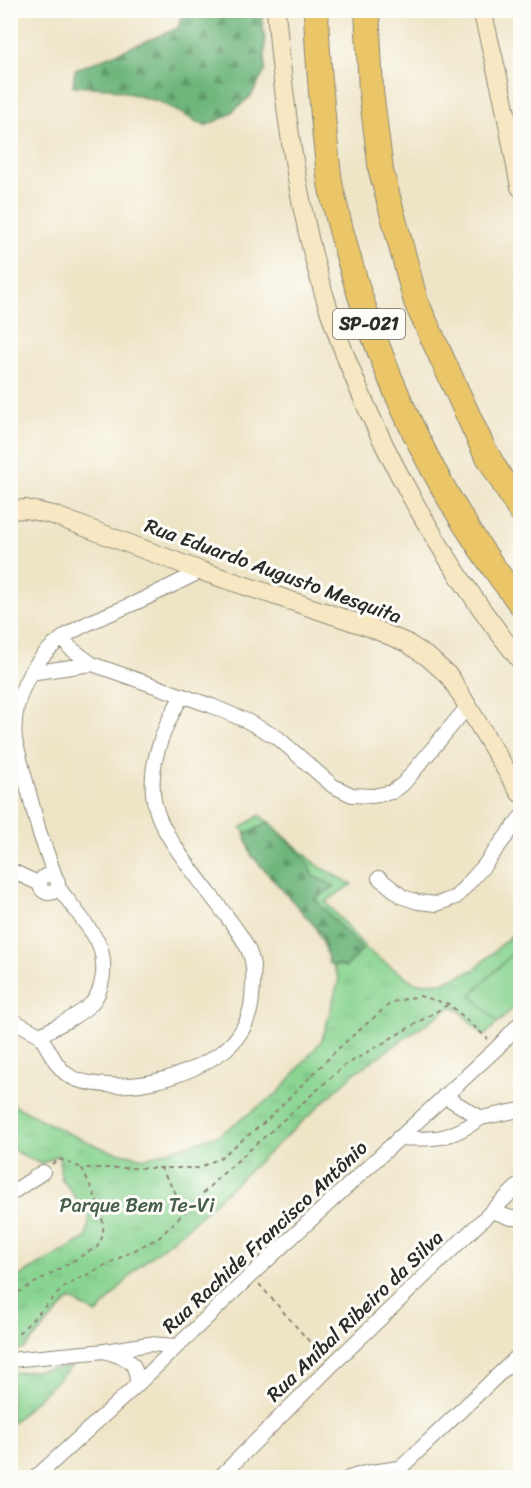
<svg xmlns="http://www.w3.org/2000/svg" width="531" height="1488" font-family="Sriracha,sans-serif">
	<defs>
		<pattern id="grass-tufts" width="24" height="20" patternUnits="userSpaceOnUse" patternTransform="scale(1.5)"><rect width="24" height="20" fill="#89d491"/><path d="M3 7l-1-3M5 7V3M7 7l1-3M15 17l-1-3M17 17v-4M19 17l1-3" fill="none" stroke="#76b67d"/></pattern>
		<pattern id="forest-firs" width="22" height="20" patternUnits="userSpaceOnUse" patternTransform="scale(1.5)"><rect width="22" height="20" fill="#6eb67b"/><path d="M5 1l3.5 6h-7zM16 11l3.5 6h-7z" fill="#5b9465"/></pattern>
	</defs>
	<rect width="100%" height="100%" fill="#fdfcf7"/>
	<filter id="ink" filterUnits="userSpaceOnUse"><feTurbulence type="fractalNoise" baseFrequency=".0167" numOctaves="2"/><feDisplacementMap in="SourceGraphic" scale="12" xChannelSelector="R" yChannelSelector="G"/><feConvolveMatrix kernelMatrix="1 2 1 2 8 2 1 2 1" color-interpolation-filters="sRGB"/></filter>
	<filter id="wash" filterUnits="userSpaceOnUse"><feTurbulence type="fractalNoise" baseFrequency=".008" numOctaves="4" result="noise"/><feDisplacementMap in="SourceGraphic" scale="24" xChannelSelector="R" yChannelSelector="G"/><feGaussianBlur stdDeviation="1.35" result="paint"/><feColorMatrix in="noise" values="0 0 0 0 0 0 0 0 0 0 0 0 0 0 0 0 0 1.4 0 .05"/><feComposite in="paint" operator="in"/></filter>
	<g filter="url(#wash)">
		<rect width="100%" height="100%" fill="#eee4c6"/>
		<path fill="url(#grass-tufts)" stroke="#5a805e" stroke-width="1.5" d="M 260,815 L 320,867 L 352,884 L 326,902 L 368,951 L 415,983 L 443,982 L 474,970 L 520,927 L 520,1001 L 484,1036 L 456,1007 L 449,1008 L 356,1072 L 189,1226 L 138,1267 L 97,1314 L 70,1299 L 24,1349 L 11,1351 L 11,1281 L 86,1238 L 90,1217 L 61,1178 L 59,1155 L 41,1164 L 11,1149 L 10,1103 L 61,1130 L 107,1150 L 145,1158 L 219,1135 L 279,1092 L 322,1040 L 339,979 L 309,913 L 241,828 Z
			M 71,1367 L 11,1424 L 11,1373 Z"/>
		<path fill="url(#forest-firs)" stroke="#4c7053" stroke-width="1.5" d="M 183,11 L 261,11 L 265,41 L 265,71 L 251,96 L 227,116 L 205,126 L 160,102 L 110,88 L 73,86 L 75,70 L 178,28 Z
			M 270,822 L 306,859 L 313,876 L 335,886 L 315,899 L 362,950 L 346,967 L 329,964 L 322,934 L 251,855 L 245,834 Z"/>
		<path fill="#89d491" stroke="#5a805e" stroke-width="1.5" d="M 520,946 L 520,1001 L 498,1023 L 471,995 Z"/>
	</g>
	<g filter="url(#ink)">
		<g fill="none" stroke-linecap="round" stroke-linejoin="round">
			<defs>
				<path id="street" d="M 64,637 L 69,647 L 92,664 L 212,706 L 247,721 L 278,738 L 333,786 L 352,795 L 373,796 L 392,792 L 403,784 L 468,706
					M 30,673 L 92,664
					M 10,870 L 40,884
					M40 884a9 9 0 1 1 18 0a9 9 0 1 1-18 0Z
					M 55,876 L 39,831 L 15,740 C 11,700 31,660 64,637 C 85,622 111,614 135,603 C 157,593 179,582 201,571
					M 379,878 L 403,897 L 418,902 L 437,904 L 456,897 L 483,867 L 520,818
					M 10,1019 L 40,1035
					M 40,1035 C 61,1071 62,1082 107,1085 C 146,1088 188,1075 219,1054 C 238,1042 251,1020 252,997 C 253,985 255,969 251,957 C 247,943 236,929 228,918 C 208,890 167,843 157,812 C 144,774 162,729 182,696
					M 40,1035 C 57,1026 77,1017 91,1004 C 104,990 106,965 100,947 C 96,934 67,900 58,887
					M 481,1118 L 520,1110
					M 398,1138 C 436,1140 449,1140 481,1118 L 444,1096
					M 10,1194 L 43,1172
					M 492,1211 L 511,1218 L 520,1218
					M 107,1352 C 128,1359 137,1359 137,1385
					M 10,1360 L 105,1351 L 149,1344 L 177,1346
					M 35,1478 L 137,1385 L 251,1275 L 497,1048 L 520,1023
					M 219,1478 L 331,1366 L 520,1184
					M 349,1478 L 365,1473 L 399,1468
					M 390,1478 L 520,1354"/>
				<path id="secondary" d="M 276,10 C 284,109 298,216 329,310 C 370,434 439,559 520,660
					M 482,10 L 503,98 L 520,187
					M 10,510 L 26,509 L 53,515 L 201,571 L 369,627 L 407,643 L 429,658 L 450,677 L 520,793"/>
				<path id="highway" d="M 316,10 C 317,53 321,95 325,138 C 327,154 328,172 331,188 C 364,338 425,482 520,603
					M 367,10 L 371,91 L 381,171 L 416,302 L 483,448 L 520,511"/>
			</defs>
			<use href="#street" stroke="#8c8878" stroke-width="16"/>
			<use href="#secondary" stroke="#8c8878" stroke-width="20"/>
			<use href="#highway" stroke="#8c8878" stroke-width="26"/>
			<path stroke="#8c8878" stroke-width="2" stroke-dasharray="4.5 4.5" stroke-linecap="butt" d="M 52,1164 L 59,1159 L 82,1168
				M 160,1167 L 186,1210
				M 259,1284 L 322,1356
				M 10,1297 L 97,1247 C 114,1225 91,1190 82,1168 L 198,1168 L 220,1158 L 266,1121 L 342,1045 L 392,1002 L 420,996 L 449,1004 L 488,1039
				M 10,1335 L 15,1335 L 22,1330 L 65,1286 L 160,1237 L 217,1179 L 344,1066 L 449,1004
				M 10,1342 L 15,1335"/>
			<use href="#street" stroke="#fff" stroke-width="14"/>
			<use href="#secondary" stroke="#f7e8c3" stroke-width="18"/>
			<use href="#highway" stroke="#ebc669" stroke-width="24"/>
		</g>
	</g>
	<g text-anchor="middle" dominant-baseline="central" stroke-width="6" stroke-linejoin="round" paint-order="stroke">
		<rect fill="#fdfcf7" stroke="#6a6a68" stroke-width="1.5" x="333" y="309" width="72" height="30" rx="4.5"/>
		<g font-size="18" font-weight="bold" fill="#2b2b2b">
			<text x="369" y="324">SP-021</text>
		</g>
		<g font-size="20" fill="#2b2b2b" stroke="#fdfcf7">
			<text transform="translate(273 571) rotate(20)">Rua Eduardo Augusto Mesquita</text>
			<text transform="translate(265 1237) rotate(-43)">Rua Rachide Francisco Antônio</text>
			<text transform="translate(355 1316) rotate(-44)">Rua Aníbal Ribeiro da Silva</text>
		</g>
		<g font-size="20" fill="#475e4a" stroke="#fdfcf7">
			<text x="137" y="1205">Parque Bem Te-Vi</text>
		</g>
	</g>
	<rect width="531" height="1488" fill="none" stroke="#fdfcf7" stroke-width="36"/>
</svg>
